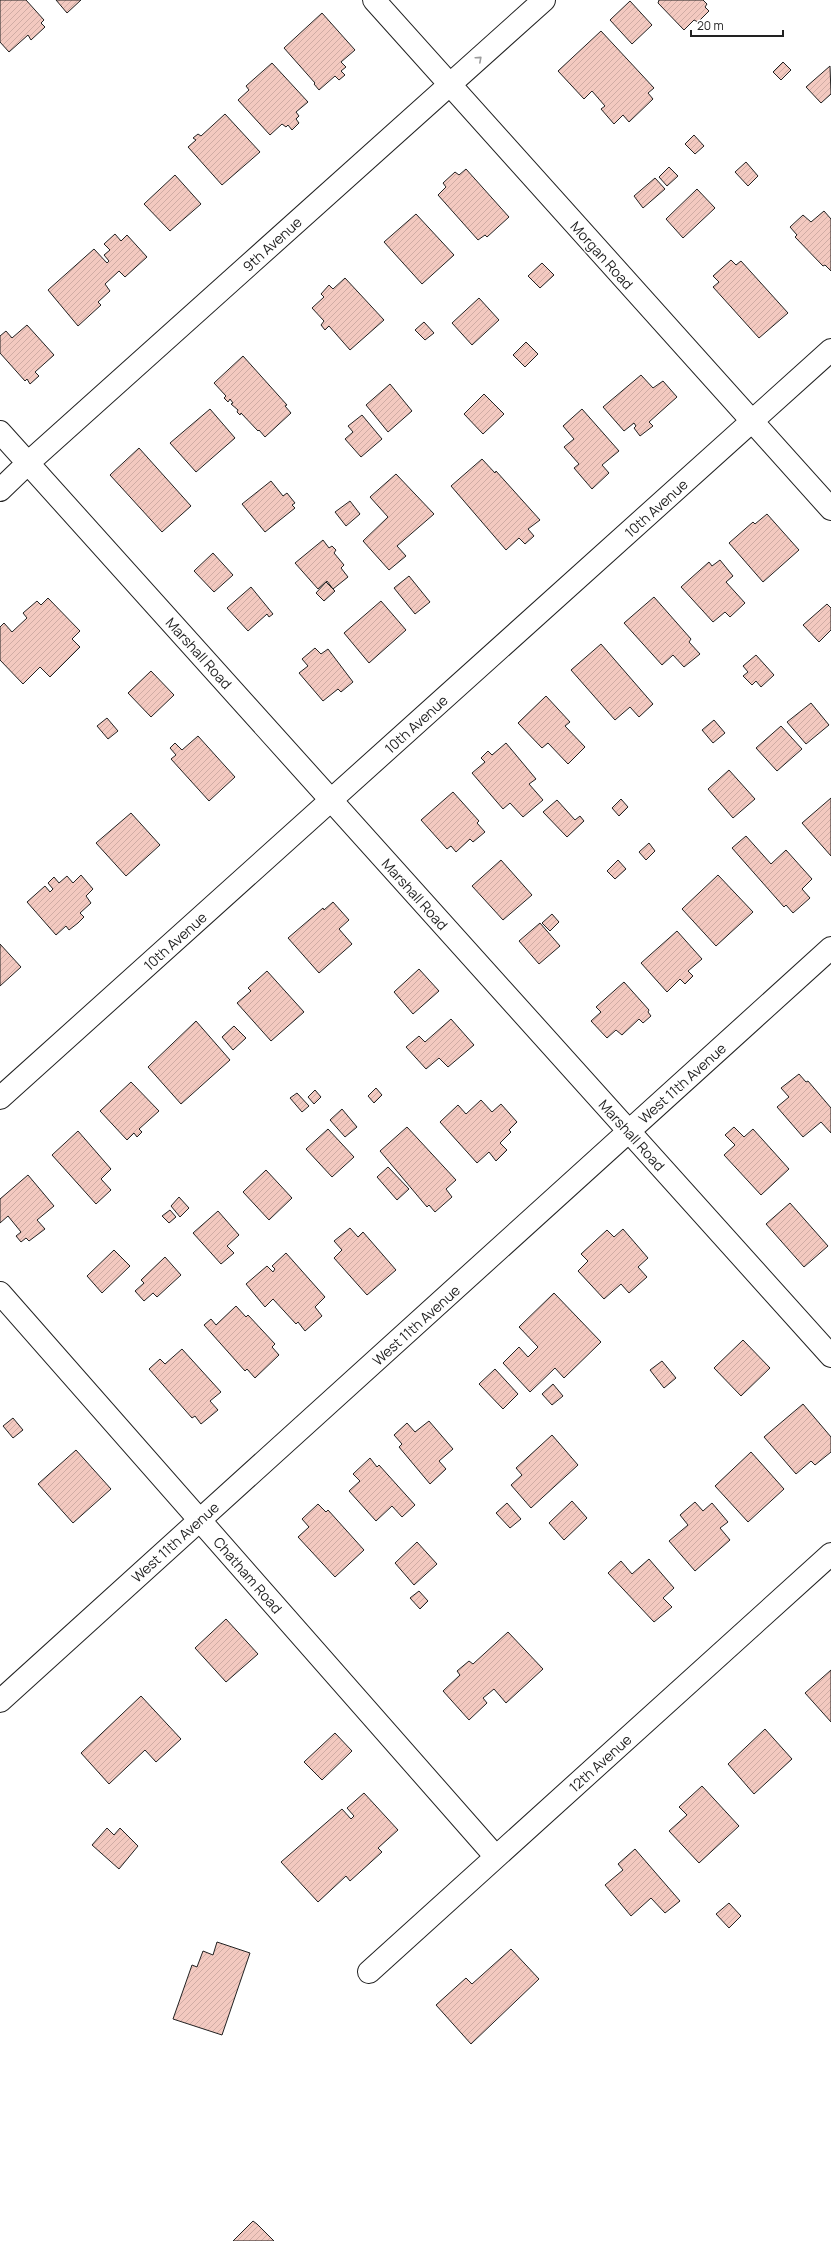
<svg xmlns="http://www.w3.org/2000/svg" width="831" height="2241" font-family="Manrope,sans-serif">
	<defs>
		<pattern id="building-hatch" width="6" height="6" patternUnits="userSpaceOnUse"><rect width="6" height="6" fill="#f3c9c0"/><path d="M-1 1l2-2M0 6l6-6M5 7l2-2" fill="none" stroke="#d0aca5"/></pattern>
	</defs>
	<rect width="100%" height="100%" fill="#fff"/>
	<path fill="url(#building-hatch)" stroke="#222" d="M 0,0 L 26,0 L 44,20 L 41,23 L 45,27 L 31,40 L 28,35 L 9,52 L 0,42 Z
		M 56,0 L 81,0 L 67,13 Z
		M 659,0 L 703,0 L 707,4 L 705,7 L 709,11 L 698,22 L 694,20 L 684,30 L 658,3 Z
		M 630,1 L 652,25 L 632,44 L 610,20 Z
		M 322,13 L 355,50 L 341,62 L 346,67 L 341,71 L 345,75 L 339,80 L 335,76 L 319,90 L 314,84 L 315,83 L 284,48 Z
		M 601,31 L 654,88 L 648,93 L 653,99 L 629,122 L 623,115 L 614,124 L 601,109 L 605,106 L 592,91 L 584,99 L 558,71 Z
		M 783,62 L 791,70 L 781,80 L 773,72 Z
		M 272,63 L 308,102 L 296,112 L 299,116 L 296,119 L 299,123 L 292,130 L 288,125 L 286,127 L 282,124 L 270,135 L 238,100 L 249,90 L 246,86 Z
		M 830,66 L 831,94 L 821,103 L 806,87 Z
		M 225,114 L 260,152 L 222,185 L 188,147 L 196,140 L 193,138 L 198,134 L 201,136 Z
		M 694,135 L 704,146 L 695,154 L 685,144 Z
		M 746,162 L 758,176 L 748,186 L 735,172 Z
		M 669,167 L 678,176 L 667,186 L 659,177 Z
		M 466,169 L 509,217 L 487,237 L 485,235 L 478,240 L 438,195 L 446,187 L 443,183 L 455,172 L 459,175 Z
		M 175,175 L 201,204 L 170,231 L 144,204 Z
		M 655,178 L 665,189 L 643,208 L 634,196 Z
		M 697,189 L 715,208 L 683,238 L 666,219 Z
		M 824,211 L 831,219 L 831,271 L 825,265 L 823,266 L 795,237 L 797,235 L 790,227 L 803,215 L 811,222 Z
		M 416,214 L 454,255 L 422,284 L 384,242 Z
		M 115,234 L 121,241 L 127,235 L 147,257 L 125,277 L 119,271 L 105,284 L 110,291 L 98,302 L 101,305 L 78,326 L 48,290 L 94,249 L 107,263 L 109,261 L 104,255 L 110,250 L 104,244 Z
		M 731,260 L 736,265 L 741,261 L 788,313 L 759,338 L 713,287 L 719,282 L 713,276 Z
		M 542,263 L 554,275 L 540,288 L 528,276 Z
		M 345,278 L 384,320 L 350,350 L 329,326 L 325,330 L 321,325 L 324,321 L 312,308 L 324,297 L 321,294 L 329,285 L 333,289 Z
		M 479,298 L 499,320 L 472,345 L 452,323 Z
		M 424,322 L 434,333 L 425,340 L 415,330 Z
		M 27,325 L 54,355 L 35,372 L 39,376 L 30,384 L 27,379 L 25,381 L 0,353 L 0,336 L 6,331 L 12,338 Z
		M 526,342 L 538,354 L 525,367 L 513,355 Z
		M 243,356 L 287,405 L 285,406 L 291,413 L 265,437 L 259,430 L 258,431 L 241,413 L 240,415 L 237,412 L 238,410 L 231,404 L 233,403 L 230,399 L 228,402 L 224,398 L 226,396 L 214,383 Z
		M 641,375 L 653,388 L 663,381 L 677,397 L 649,422 L 653,426 L 640,436 L 634,428 L 636,426 L 634,423 L 624,431 L 603,407 Z
		M 390,384 L 412,411 L 388,432 L 366,405 Z
		M 484,394 L 504,414 L 483,434 L 464,414 Z
		M 210,409 L 235,438 L 196,472 L 170,443 Z
		M 582,409 L 619,451 L 602,465 L 609,473 L 592,489 L 574,468 L 579,464 L 564,447 L 574,439 L 563,426 Z
		M 362,415 L 382,439 L 361,457 L 345,439 L 353,432 L 348,426 Z
		M 139,448 L 191,506 L 162,532 L 110,475 Z
		M 482,459 L 495,473 L 496,471 L 540,520 L 528,529 L 534,536 L 525,544 L 519,538 L 506,550 L 451,486 Z
		M 396,474 L 434,514 L 397,546 L 406,556 L 389,570 L 363,541 L 388,517 L 370,497 Z
		M 271,481 L 283,496 L 287,493 L 295,503 L 292,505 L 295,508 L 265,532 L 242,504 Z
		M 350,501 L 360,514 L 346,526 L 335,512 Z
		M 767,514 L 799,550 L 763,582 L 729,543 L 753,522 L 755,524 Z
		M 323,540 L 329,548 L 332,546 L 336,550 L 334,553 L 344,565 L 341,568 L 348,577 L 333,589 L 327,581 L 318,589 L 295,563 Z
		M 213,553 L 233,575 L 214,592 L 194,571 Z
		M 720,560 L 733,576 L 726,582 L 745,603 L 730,617 L 725,612 L 713,622 L 681,587 L 709,562 L 712,566 Z
		M 409,576 L 430,602 L 415,614 L 394,588 Z
		M 326,582 L 335,591 L 324,601 L 316,593 Z
		M 251,587 L 273,614 L 269,617 L 267,614 L 248,631 L 227,608 Z
		M 654,597 L 691,639 L 689,642 L 700,654 L 684,667 L 673,655 L 662,665 L 624,623 Z
		M 48,598 L 80,631 L 72,639 L 80,647 L 50,677 L 40,667 L 23,684 L 0,660 L 0,627 L 4,623 L 12,632 L 27,618 L 23,613 L 37,601 L 41,605 Z
		M 381,601 L 406,630 L 369,663 L 344,633 Z
		M 827,604 L 831,608 L 831,630 L 819,642 L 803,625 Z
		M 601,644 L 653,704 L 639,717 L 630,707 L 615,720 L 571,670 Z
		M 315,648 L 321,654 L 328,649 L 353,682 L 341,692 L 338,689 L 323,701 L 299,673 L 308,666 L 302,659 Z
		M 756,655 L 774,675 L 761,687 L 756,681 L 752,685 L 743,676 L 748,672 L 743,666 Z
		M 151,671 L 174,695 L 151,717 L 128,693 Z
		M 546,696 L 570,722 L 565,726 L 585,747 L 568,764 L 548,743 L 542,748 L 518,723 Z
		M 811,703 L 829,725 L 806,744 L 787,722 Z
		M 107,718 L 118,731 L 108,739 L 97,726 Z
		M 714,720 L 725,733 L 713,743 L 702,730 Z
		M 781,726 L 802,749 L 777,771 L 756,748 Z
		M 198,736 L 235,777 L 209,801 L 171,759 L 176,755 L 170,748 L 175,743 L 182,750 Z
		M 506,743 L 536,779 L 529,784 L 543,800 L 523,817 L 510,803 L 503,809 L 472,773 L 485,762 L 481,758 L 488,751 L 492,755 Z
		M 729,770 L 755,799 L 733,818 L 708,789 Z
		M 453,792 L 479,821 L 477,823 L 485,832 L 473,842 L 470,839 L 456,852 L 451,846 L 447,849 L 421,820 Z
		M 831,798 L 831,856 L 802,823 Z
		M 621,799 L 628,807 L 619,816 L 612,808 Z
		M 557,800 L 575,820 L 580,816 L 584,821 L 567,837 L 543,812 Z
		M 131,813 L 160,845 L 126,876 L 96,843 Z
		M 746,836 L 771,864 L 786,850 L 812,879 L 802,889 L 810,898 L 793,913 L 786,905 L 784,907 L 732,848 Z
		M 649,843 L 655,851 L 646,860 L 639,852 Z
		M 501,860 L 532,895 L 503,920 L 472,886 Z
		M 618,860 L 626,869 L 615,879 L 607,871 Z
		M 81,875 L 93,889 L 86,896 L 91,903 L 80,913 L 84,917 L 78,923 L 69,930 L 66,926 L 56,935 L 27,902 L 45,886 L 50,892 L 53,889 L 48,883 L 54,877 L 59,883 L 67,876 L 73,883 Z
		M 718,875 L 753,912 L 716,946 L 682,909 Z
		M 333,902 L 349,920 L 339,929 L 352,944 L 319,973 L 288,938 L 323,908 L 324,910 Z
		M 552,914 L 559,922 L 550,931 L 542,923 Z
		M 540,923 L 560,946 L 539,964 L 519,941 Z
		M 677,931 L 702,959 L 688,971 L 693,976 L 685,984 L 680,979 L 667,992 L 641,963 Z
		M 0,944 L 21,967 L 0,986 Z
		M 419,969 L 439,991 L 413,1014 L 394,992 Z
		M 267,971 L 304,1012 L 271,1041 L 237,1003 L 251,991 L 248,988 Z
		M 624,982 L 649,1010 L 648,1012 L 651,1016 L 643,1023 L 639,1019 L 622,1035 L 616,1030 L 607,1038 L 591,1021 L 601,1012 L 596,1007 Z
		M 451,1019 L 474,1045 L 448,1067 L 439,1058 L 426,1069 L 406,1047 L 419,1036 L 425,1042 Z
		M 196,1021 L 230,1060 L 181,1104 L 148,1067 Z
		M 234,1026 L 246,1038 L 233,1050 L 222,1037 Z
		M 799,1074 L 806,1082 L 808,1081 L 831,1108 L 831,1133 L 821,1122 L 803,1137 L 777,1107 L 789,1097 L 781,1088 Z
		M 131,1082 L 159,1111 L 139,1129 L 142,1132 L 137,1137 L 134,1133 L 127,1140 L 100,1111 Z
		M 376,1088 L 382,1095 L 374,1103 L 368,1096 Z
		M 315,1090 L 321,1097 L 314,1104 L 308,1097 Z
		M 297,1093 L 309,1106 L 302,1112 L 290,1098 Z
		M 481,1100 L 492,1112 L 501,1104 L 517,1122 L 509,1130 L 511,1132 L 500,1143 L 507,1150 L 496,1161 L 489,1152 L 477,1163 L 440,1122 L 458,1105 L 466,1114 Z
		M 342,1109 L 357,1127 L 345,1137 L 330,1120 Z
		M 407,1127 L 456,1180 L 446,1189 L 452,1197 L 435,1212 L 429,1205 L 427,1207 L 380,1151 Z
		M 734,1127 L 744,1137 L 753,1129 L 789,1169 L 761,1195 L 724,1155 L 735,1145 L 725,1135 Z
		M 328,1129 L 354,1157 L 332,1177 L 306,1149 Z
		M 78,1131 L 111,1169 L 101,1179 L 111,1190 L 96,1204 L 52,1155 Z
		M 388,1167 L 409,1189 L 397,1200 L 377,1177 Z
		M 266,1170 L 292,1198 L 269,1220 L 243,1192 Z
		M 28,1175 L 54,1206 L 37,1220 L 45,1229 L 29,1241 L 26,1238 L 21,1242 L 16,1236 L 21,1232 L 8,1216 L 0,1223 L 0,1199 Z
		M 179,1197 L 189,1208 L 180,1217 L 171,1206 Z
		M 790,1203 L 828,1246 L 804,1267 L 766,1224 Z
		M 170,1210 L 176,1217 L 169,1223 L 162,1216 Z
		M 218,1211 L 239,1235 L 227,1246 L 234,1253 L 221,1264 L 193,1233 Z
		M 350,1228 L 358,1237 L 363,1232 L 396,1270 L 367,1295 L 334,1258 L 342,1250 L 334,1241 Z
		M 623,1229 L 648,1258 L 638,1267 L 647,1277 L 629,1293 L 621,1284 L 604,1299 L 578,1271 L 588,1261 L 581,1254 L 607,1230 L 614,1237 Z
		M 114,1250 L 130,1266 L 102,1293 L 87,1276 Z
		M 286,1253 L 325,1297 L 315,1307 L 322,1316 L 305,1331 L 298,1322 L 296,1324 L 273,1299 L 265,1307 L 246,1284 L 267,1266 L 273,1272 L 275,1269 L 272,1266 Z
		M 165,1257 L 181,1275 L 157,1297 L 153,1293 L 144,1301 L 135,1291 L 144,1283 L 141,1280 Z
		M 554,1293 L 601,1342 L 564,1378 L 555,1368 L 530,1392 L 503,1363 L 519,1347 L 528,1357 L 538,1347 L 519,1327 Z
		M 236,1306 L 246,1317 L 248,1315 L 275,1344 L 272,1347 L 279,1355 L 255,1378 L 247,1369 L 245,1371 L 204,1325 L 211,1319 L 216,1325 Z
		M 743,1340 L 770,1368 L 741,1396 L 714,1368 Z
		M 182,1349 L 221,1392 L 210,1401 L 218,1410 L 201,1424 L 195,1416 L 192,1418 L 149,1369 L 160,1359 L 165,1364 Z
		M 662,1361 L 676,1378 L 664,1388 L 650,1370 Z
		M 495,1369 L 518,1394 L 503,1409 L 479,1384 Z
		M 553,1384 L 563,1396 L 552,1405 L 542,1394 Z
		M 803,1404 L 831,1437 L 831,1452 L 815,1465 L 811,1461 L 796,1474 L 764,1437 Z
		M 13,1418 L 23,1430 L 13,1438 L 3,1426 Z
		M 429,1421 L 453,1449 L 439,1461 L 446,1469 L 430,1484 L 399,1447 L 402,1444 L 394,1435 L 407,1423 L 415,1432 Z
		M 552,1435 L 578,1465 L 531,1508 L 511,1485 L 522,1475 L 516,1468 Z
		M 76,1450 L 111,1489 L 73,1523 L 38,1484 Z
		M 751,1452 L 784,1489 L 748,1522 L 715,1486 Z
		M 370,1458 L 377,1467 L 379,1465 L 415,1505 L 402,1517 L 392,1506 L 376,1521 L 349,1491 L 360,1481 L 353,1474 Z
		M 572,1501 L 587,1518 L 564,1540 L 549,1523 Z
		M 695,1502 L 703,1511 L 712,1503 L 728,1522 L 720,1528 L 730,1540 L 695,1571 L 669,1541 L 688,1525 L 680,1515 Z
		M 507,1503 L 521,1519 L 510,1528 L 496,1513 Z
		M 318,1504 L 326,1512 L 328,1510 L 364,1550 L 335,1577 L 298,1537 L 309,1527 L 302,1519 Z
		M 417,1542 L 437,1564 L 414,1585 L 395,1563 Z
		M 649,1559 L 674,1588 L 663,1598 L 672,1607 L 654,1622 L 608,1573 L 621,1561 L 632,1574 Z
		M 419,1591 L 428,1601 L 420,1609 L 410,1598 Z
		M 226,1619 L 258,1654 L 226,1682 L 195,1648 Z
		M 508,1632 L 543,1669 L 506,1703 L 494,1689 L 483,1698 L 487,1703 L 469,1720 L 443,1691 L 460,1675 L 457,1671 L 469,1661 L 473,1664 Z
		M 831,1670 L 831,1722 L 805,1693 Z
		M 141,1696 L 181,1739 L 156,1762 L 145,1750 L 109,1784 L 81,1753 Z
		M 765,1729 L 792,1759 L 754,1794 L 728,1764 Z
		M 335,1733 L 352,1751 L 322,1780 L 304,1762 Z
		M 702,1786 L 739,1826 L 699,1863 L 669,1831 L 687,1815 L 679,1807 Z
		M 364,1793 L 398,1830 L 378,1848 L 382,1852 L 350,1881 L 346,1876 L 318,1902 L 281,1862 L 342,1809 L 351,1819 L 354,1816 L 347,1808 Z
		M 107,1828 L 114,1835 L 120,1828 L 138,1846 L 119,1869 L 92,1845 Z
		M 635,1849 L 680,1901 L 665,1913 L 651,1898 L 631,1916 L 605,1885 L 623,1870 L 618,1864 Z
		M 729,1903 L 741,1916 L 729,1928 L 716,1914 Z
		M 217,1942 L 250,1953 L 222,2035 L 173,2019 L 192,1965 L 197,1967 L 203,1951 L 213,1955 Z
		M 511,1949 L 539,1979 L 471,2044 L 436,2005 L 466,1978 L 472,1984 Z
		M 253,2221 L 257,2224 L 274,2241 L 233,2241 Z"/>
	<g fill="none" stroke-linecap="round" stroke-linejoin="round">
		<defs>
			<path id="minor" d="M 0,432 L 831,1356
				M 0,490 L 28,463 L 544,0
				M 0,1293 L 496,1857
				M 0,1701 L 831,948
				M 369,1972 L 831,1554"/>
			<path id="tertiary" d="M 374,0 L 831,509
				M 0,1098 L 831,350"/>
		</defs>
		<use href="#minor" stroke="#222" stroke-width="24"/>
		<use href="#tertiary" stroke="#222" stroke-width="24"/>
		<use href="#minor" stroke="#fff" stroke-width="22"/>
		<use href="#tertiary" stroke="#fff" stroke-width="22"/>
	</g>
	<defs><path id="oneway-chevron" d="M-2-3.5L2.5 0L-2 3.5" fill="none" stroke-width="1.6" stroke-linecap="round" stroke-linejoin="round"/></defs>
	<use stroke="#9c9c9c" href="#oneway-chevron" transform="translate(479 59) rotate(-42)"/>
	<g text-anchor="middle" dominant-baseline="central" stroke-width="3" stroke-linejoin="round" paint-order="stroke">
		<g font-size="14" fill="#222" stroke="#fff">
			<text transform="translate(272 244) rotate(-42)">9th Avenue</text>
			<text transform="translate(602 255) rotate(48)">Morgan Road</text>
			<text transform="translate(656 508) rotate(-42)">10th Avenue</text>
			<text transform="translate(199 653) rotate(48)">Marshall Road</text>
			<text transform="translate(416 724) rotate(-42)">10th Avenue</text>
			<text transform="translate(415 894) rotate(48)">Marshall Road</text>
			<text transform="translate(175 941) rotate(-42)">10th Avenue</text>
			<text transform="translate(682 1083) rotate(-42)">West 11th Avenue</text>
			<text transform="translate(632 1135) rotate(48)">Marshall Road</text>
			<text transform="translate(416 1325) rotate(-42)">West 11th Avenue</text>
			<text transform="translate(175 1542) rotate(-42)">West 11th Avenue</text>
			<text transform="translate(248 1575) rotate(49)">Chatham Road</text>
			<text transform="translate(600 1763) rotate(-42)">12th Avenue</text>
		</g>
	</g>
	<path d="M691 30v6h92v-6" fill="none" stroke="#222222" stroke-width="2"/>
	<text x="697" y="30" font-size="12" fill="#222222" stroke="#ffffff" stroke-width="3" paint-order="stroke">20 m</text>
</svg>
